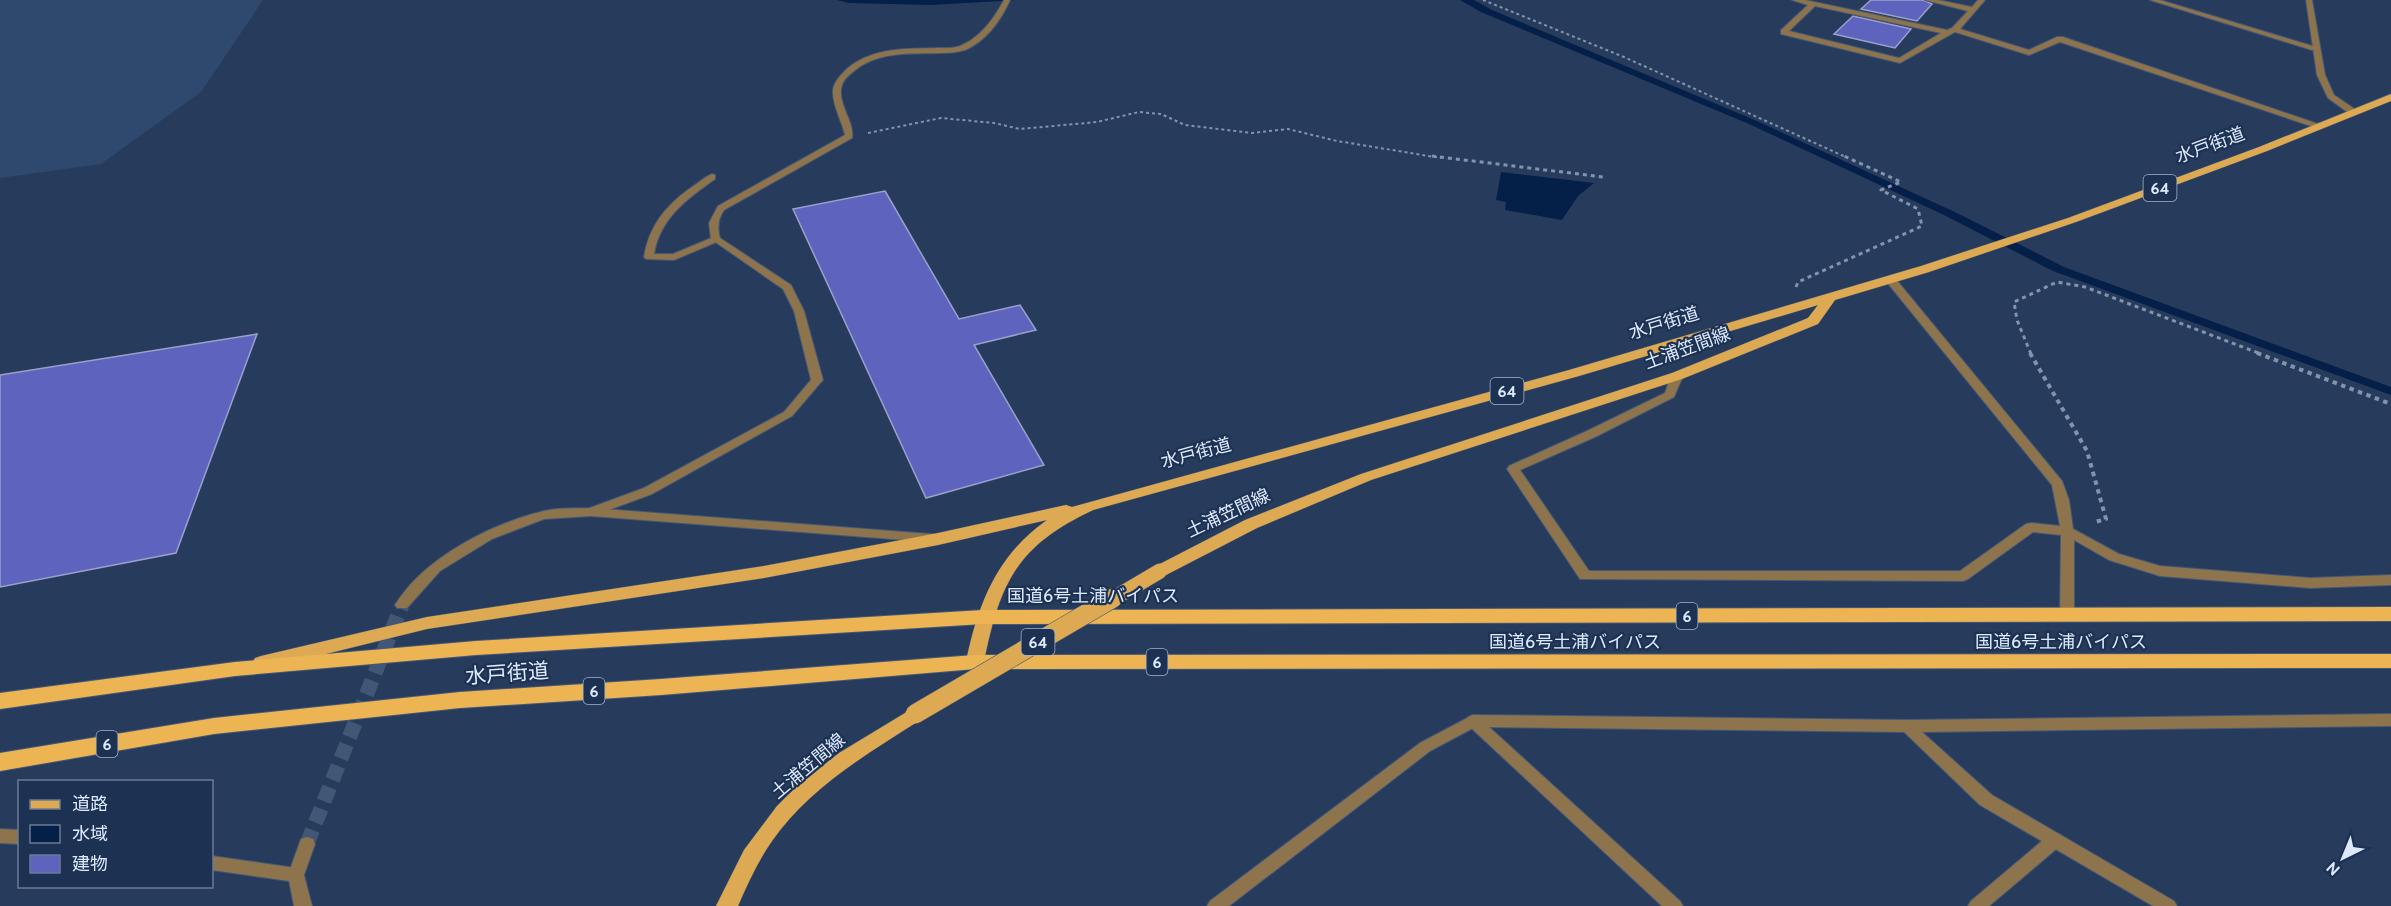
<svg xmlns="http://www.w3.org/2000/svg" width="2391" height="906" font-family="Cabin,'Noto Sans JP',sans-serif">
	<rect width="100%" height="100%" fill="#273c5d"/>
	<path fill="#2f486e" d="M 0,0 L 263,0 L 201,92 L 101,164 L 0,178 Z"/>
	<path fill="#041f48" d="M 837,0 L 1018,0 L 931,5 L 849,3 Z
		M 1460,0 L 1474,0 L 1492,10 L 1757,121 L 1957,213 L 2064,267 L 2391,387 L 2391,395 L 2053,271 L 1944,215 L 1749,124 L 1481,12 Z
		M 1501,172 L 1594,183 L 1578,196 L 1562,220 L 1505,210 L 1506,202 L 1496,200 Z"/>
	<path fill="#5e63be" stroke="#9aa0cc" stroke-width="1.5" d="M 1871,0 L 1923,0 L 1932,4 L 1917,21 L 1861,9 Z
		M 1853,16 L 1911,29 L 1895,48 L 1834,34 Z
		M 885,191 L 959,319 L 1020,305 L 1036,330 L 974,345 L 1044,465 L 926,498 L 793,209 Z
		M 257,334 L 176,553 L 0,587 L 0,375 Z"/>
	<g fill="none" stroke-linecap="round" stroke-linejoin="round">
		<path stroke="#425675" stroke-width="15" stroke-dasharray="15 8" stroke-linecap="butt" d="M 307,844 L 402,605"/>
		<defs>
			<path id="service" d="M 712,174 L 715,175 L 715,179 C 687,199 660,218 654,254 L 673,254 L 716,236 L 721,239 L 719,241 L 674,260 L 646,259 L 644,257 C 649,226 666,205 692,187 C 698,183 705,177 712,174 Z
				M 1473,715 L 1478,717 L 1680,901 L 1683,906 L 1662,906 L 1468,725 L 1466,721 L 1468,717 Z
				M 2055,833 L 2061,835 L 2063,840 L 2061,845 L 1989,906 L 1968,906 L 1971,901 L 2049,835 Z"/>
			<path id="minor" d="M 1004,0 L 1010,0 C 1001,20 986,41 965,50 C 955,53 947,53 938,53 C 909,54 878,51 854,71 C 849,75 844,79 842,85 C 836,103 855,121 852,138 L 724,210 C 718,219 717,227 720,238 L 791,285 L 804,311 L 823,380 L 821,382 L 792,416 L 652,494 L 595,515 L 587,515 L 585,512 L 587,509 L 644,488 L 784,412 L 811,380 L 794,311 L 783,289 L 711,239 L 709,223 L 718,206 L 845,135 C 842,121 832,105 833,90 C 834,81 842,74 848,68 C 873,47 907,49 937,48 C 945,48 952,49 960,46 C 980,38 994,19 1004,0 Z
				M 1792,0 L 1805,0 L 1947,30 L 1952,28 L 1968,11 L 1925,0 L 1938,0 L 1972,7 L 1978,0 L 1985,0 L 1960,29 L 2029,50 L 2057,37 L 2063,37 L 2324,126 L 2317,128 L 2060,42 L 2029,55 L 1955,32 L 1900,63 L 1781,34 L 1781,30 L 1808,5 ZM 1815,6 L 1941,33 L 1899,58 L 1789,31 Z
				M 2150,0 L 2160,0 L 2319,48 L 2312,50 Z
				M 1890,276 L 1894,277 L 2062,481 L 2069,500 L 2073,529 L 2119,554 L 2160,566 L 2310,578 L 2391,575 L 2391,585 L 2310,588 L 2160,576 L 2109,560 L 2074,540 L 2074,615 L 2072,619 L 2062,619 L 2060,615 L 2061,535 L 2033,532 L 1968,579 L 1963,581 L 1580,579 L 1507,469 L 1509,466 L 1587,431 L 1665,393 L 1671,376 L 1677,373 L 1683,376 L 1674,397 L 1595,437 L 1520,470 L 1589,571 L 1960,571 L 2026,524 L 2031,523 L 2060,526 L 2052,485 L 1886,281 L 1885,279 Z
				M 2391,714 L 2391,726 L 1922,732 L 1992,795 L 2174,901 L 2177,906 L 2153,906 L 1980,805 L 1898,726 L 1901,722 L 1906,720 Z
				M 0,829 L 20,830 L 20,844 L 0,843 Z
				M 212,856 L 296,868 L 302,870 L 304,875 L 302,880 L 296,882 L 212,870 Z"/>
			<path id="tertiary" d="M 2306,0 L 2312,0 L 2325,75 L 2334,95 L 2356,110 L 2356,114 L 2350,114 L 2328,98 L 2317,75 Z
				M 591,508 L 931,534 L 936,535 L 937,538 L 936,541 L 931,542 L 591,516 L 544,519 L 492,539 L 440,571 L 407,608 L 397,608 L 395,605 C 424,558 489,525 540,512 C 556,507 575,509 591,508 Z
				M 1473,715 L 1906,720 L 1911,722 L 1914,726 L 1911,730 L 1906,732 L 1475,727 L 1430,751 L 1229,906 L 1207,906 L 1210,901 L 1420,743 Z
				M 307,837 L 313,839 L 315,844 L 304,875 L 312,906 L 294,906 L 288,875 L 301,839 Z"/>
			<path id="primary" d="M 2391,94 L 2391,101 L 2267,151 L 2076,222 L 1929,272 L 1835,300 L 1818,324 L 1682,379 L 1371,480 L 1257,528 L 1166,575 L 1154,575 L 1152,571 L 1154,567 L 1245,520 L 1361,474 L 1672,373 L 1808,318 L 1818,305 L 1579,376 L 1093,510 C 1017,546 1000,582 984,662 L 981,667 L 975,669 L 969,667 L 966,662 C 978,604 997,555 1047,520 L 938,545 L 764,578 L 427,629 L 261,670 L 255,668 L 252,663 L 255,658 L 261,656 L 427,617 L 764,566 L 938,533 L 1066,505 L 1072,507 L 1569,370 L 1921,266 L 2068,218 L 2259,147 Z
				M 915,707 L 922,709 L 924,714 L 922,719 C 868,753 809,788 772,841 C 758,861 748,883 738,906 L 716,906 L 744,850 L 777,806 L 796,787 L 839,753 Z"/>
			<path id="trunk" d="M 2391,607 L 2391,621 L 983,624 L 476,655 L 235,676 L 0,709 L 0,693 L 235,662 L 476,641 L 983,610 Z
				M 2391,654 L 2391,668 L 975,669 L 661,695 L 460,708 L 214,734 L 0,771 L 0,753 L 214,718 L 460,692 L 661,679 L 975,655 Z"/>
		</defs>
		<use href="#service" stroke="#445877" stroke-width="2"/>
		<use href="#minor" stroke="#445877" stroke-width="2"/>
		<use href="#tertiary" stroke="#445877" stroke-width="2"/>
		<use href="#primary" stroke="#445877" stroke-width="1"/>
		<use href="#trunk" stroke="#445877" stroke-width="2"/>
		<path stroke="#8293ae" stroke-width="2" stroke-dasharray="3 3" stroke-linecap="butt" d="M 1483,0 L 1624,57 L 1848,158
			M 868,133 L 941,118 L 994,123 L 1020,129 L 1097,122 L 1139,112 L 1161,114 L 1185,125 L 1252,133 L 1288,129 L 1337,141 L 1441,158"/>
		<path stroke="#8293ae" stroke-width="3" stroke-dasharray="4 4" stroke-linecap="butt" d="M 1432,156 L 1603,177
			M 1796,287 L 1798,282 L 1922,226 L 1918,209 L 1881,190 L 1901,182 L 1844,156
			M 2031,354 L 2017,320 L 2014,302 L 2057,282 L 2085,287 L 2261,354"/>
		<path stroke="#8293ae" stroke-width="4" stroke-dasharray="4.5 4.5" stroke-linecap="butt" d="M 2030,353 L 2087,451 L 2106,519 L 2095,522
			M 2257,353 L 2391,404"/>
		<use href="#service" fill="#8d744d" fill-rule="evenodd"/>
		<use href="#minor" fill="#8d744d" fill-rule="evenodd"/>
		<use href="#tertiary" fill="#8d744d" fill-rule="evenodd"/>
		<use href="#primary" fill="#ddaa53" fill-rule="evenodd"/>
		<use href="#trunk" fill="#ecb453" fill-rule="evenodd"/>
		<defs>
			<path id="primary-bridge-far1" d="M 1111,600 L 1160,571"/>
			<path id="primary-bridge" d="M 915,714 L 1113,598"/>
		</defs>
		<use href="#primary-bridge-far1" stroke="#445877" stroke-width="16" stroke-linecap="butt"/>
		<use href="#primary-bridge" stroke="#445877" stroke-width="20" stroke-linecap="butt"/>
		<use href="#primary-bridge-far1" stroke="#ddaa53" stroke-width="15"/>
		<use href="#primary-bridge" stroke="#ddaa53" stroke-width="19"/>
	</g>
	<g text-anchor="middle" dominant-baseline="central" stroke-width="4.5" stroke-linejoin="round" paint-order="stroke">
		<g fill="#1d3252" stroke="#a3b2ca" stroke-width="1.5">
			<rect x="2143.5" y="175" width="33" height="26" rx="4.5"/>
			<rect x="1490.5" y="378" width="33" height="26" rx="4.5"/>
			<rect x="1676.5" y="603" width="21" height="26" rx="4.5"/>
			<rect x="1021.5" y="629" width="33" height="26" rx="4.5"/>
			<rect x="1146.5" y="649" width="21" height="26" rx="4.5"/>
			<rect x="583.5" y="678" width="21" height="26" rx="4.5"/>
			<rect x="96.5" y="731" width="21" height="26" rx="4.5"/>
		</g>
		<g font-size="16" font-weight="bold" fill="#dce9fe">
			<text x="2160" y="188">64</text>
			<text x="1507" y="391">64</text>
			<text x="1687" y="616">6</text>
			<text x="1038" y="642">64</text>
			<text x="1157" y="662">6</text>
			<text x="594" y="691">6</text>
			<text x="107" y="744">6</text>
		</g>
		<g font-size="18" fill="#dce9fe" stroke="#1d3252">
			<text transform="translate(2210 145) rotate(-20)">水戸街道</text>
			<text transform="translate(1664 323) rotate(-17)">水戸街道</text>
			<text transform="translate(1687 348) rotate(-20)">土浦笠間線</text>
			<text transform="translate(1196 453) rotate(-15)">水戸街道</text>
			<text transform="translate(1228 513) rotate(-25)">土浦笠間線</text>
			<text x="1093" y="596">国道6号土浦バイパス</text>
			<text x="1575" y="642">国道6号土浦バイパス</text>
			<text x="2061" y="642">国道6号土浦バイパス</text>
			<text transform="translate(808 766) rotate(-40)">土浦笠間線</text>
		</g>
		<g font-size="21" fill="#dce9fe" stroke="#1d3252">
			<text transform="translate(507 673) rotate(-4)">水戸街道</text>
		</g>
	</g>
	<rect x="18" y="780" width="195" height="108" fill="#1d3252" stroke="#697b97" stroke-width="1.5"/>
	<rect x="30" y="800" width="30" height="9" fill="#ddaa53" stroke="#697b97" stroke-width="1.5"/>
	<text x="72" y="810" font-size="18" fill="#dce9fe">道路</text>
	<rect x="30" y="825" width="30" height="18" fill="#041f48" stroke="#697b97" stroke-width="1.5"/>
	<text x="72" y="840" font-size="18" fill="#dce9fe">水域</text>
	<rect x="30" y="855" width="30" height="18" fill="#5e63be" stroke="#697b97" stroke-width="1.5"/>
	<text x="72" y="870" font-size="18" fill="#dce9fe">建物</text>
	<g transform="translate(2343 858) rotate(223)" stroke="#1d3252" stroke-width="4.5" paint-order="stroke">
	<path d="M0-4.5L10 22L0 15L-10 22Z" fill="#dce9fe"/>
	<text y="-9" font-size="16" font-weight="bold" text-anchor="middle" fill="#dce9fe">N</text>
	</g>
</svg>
